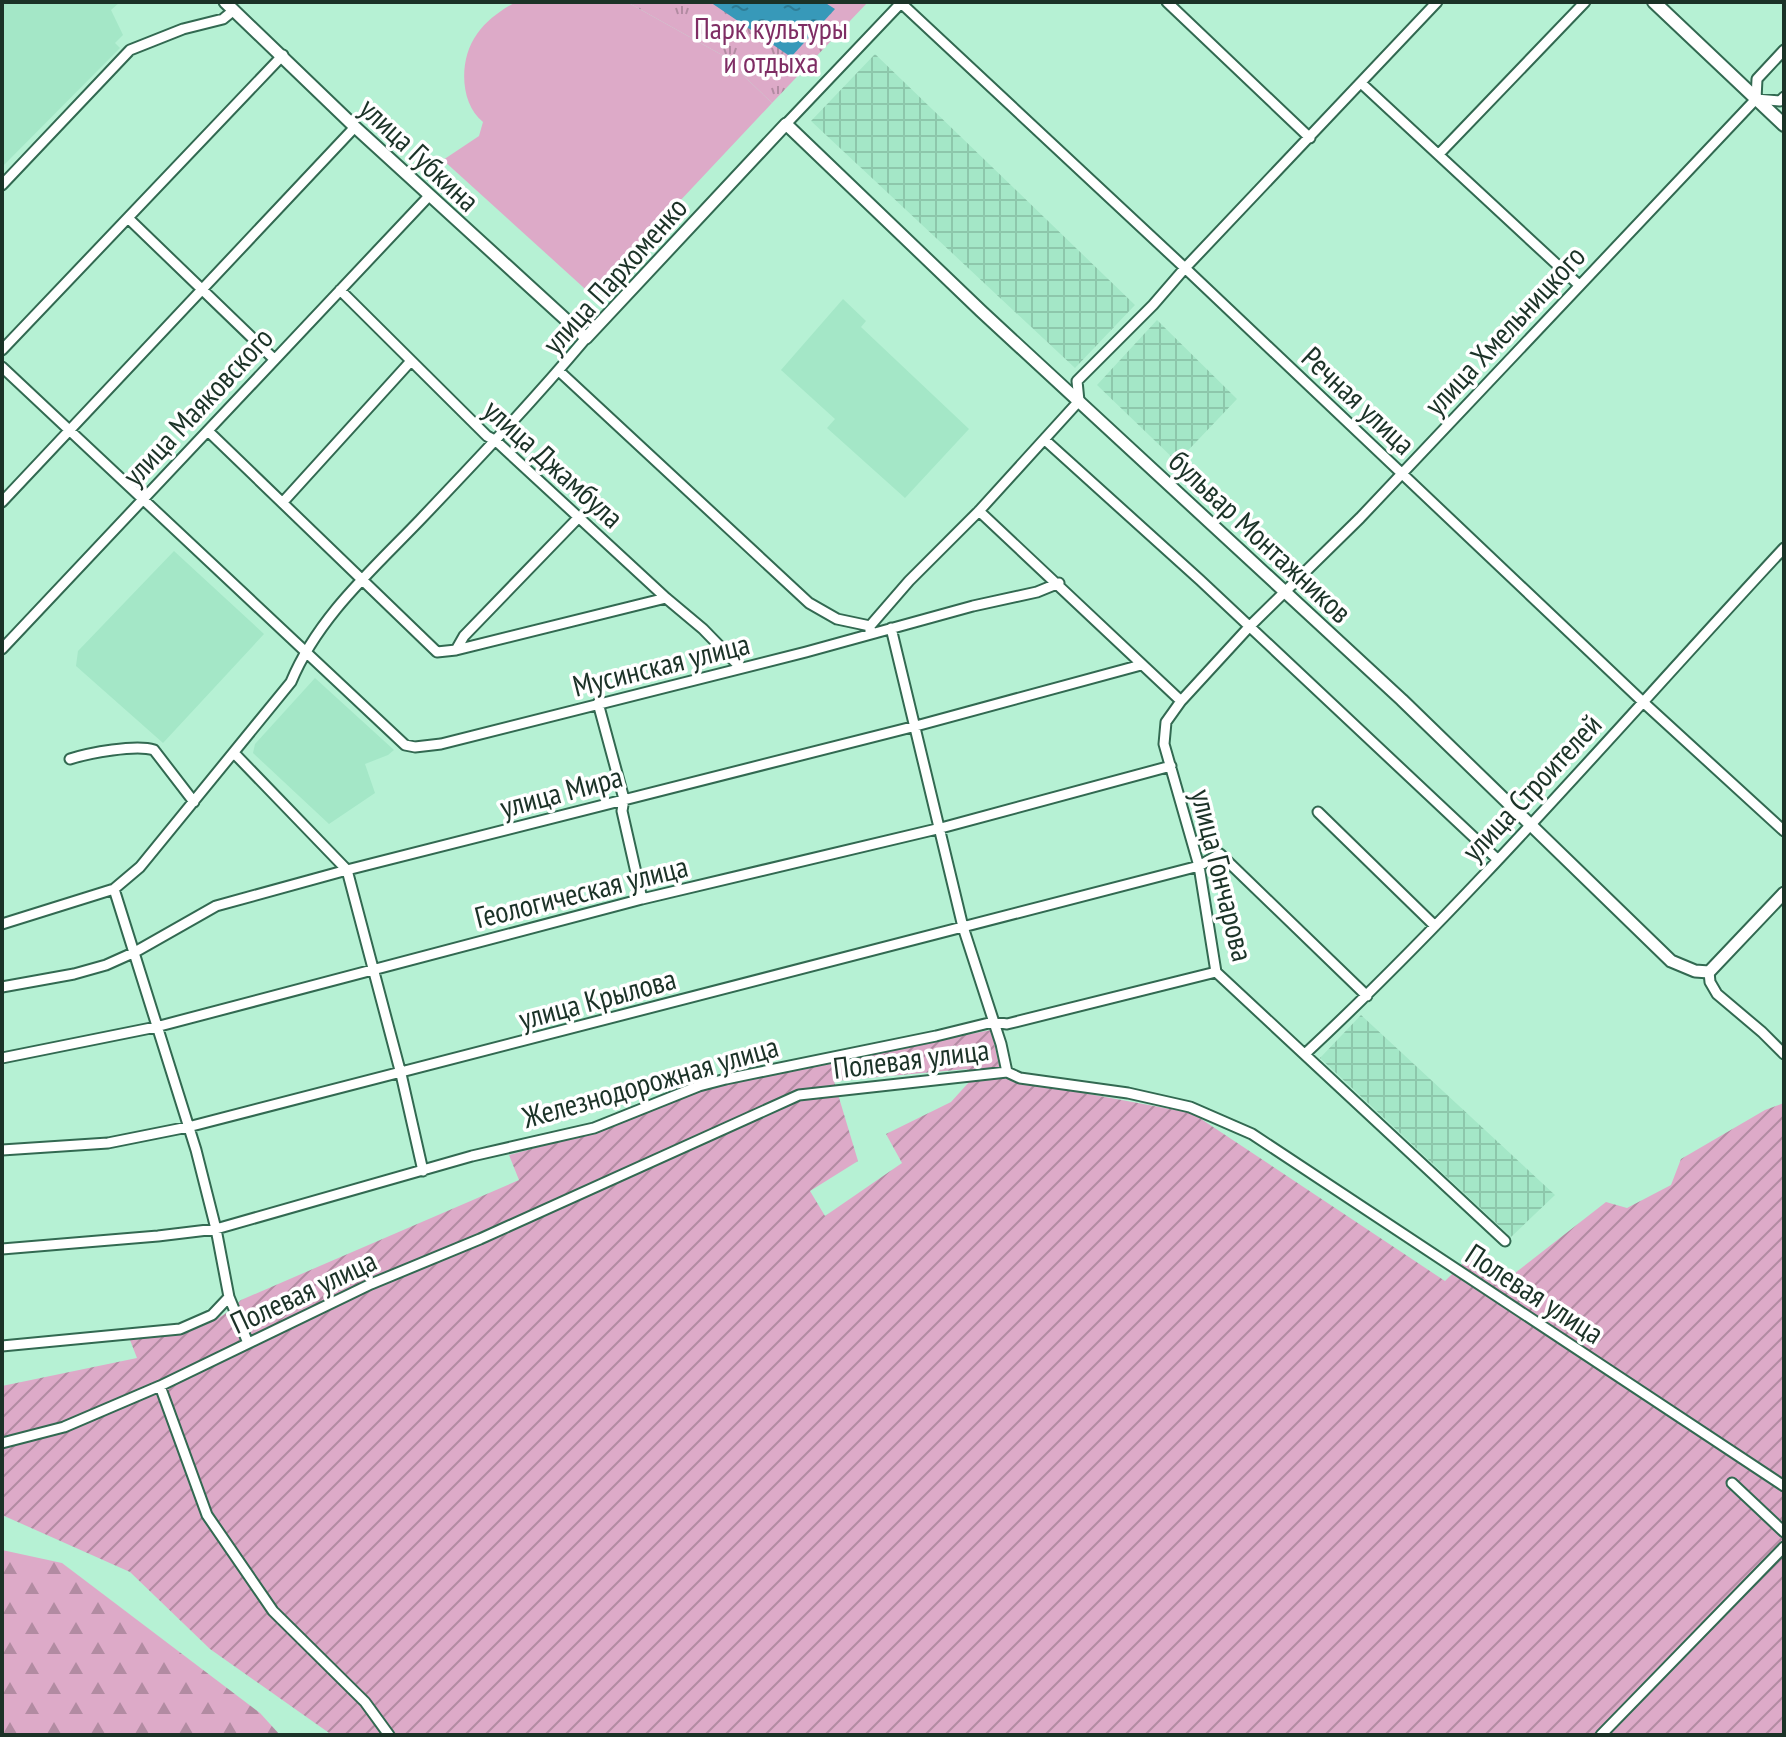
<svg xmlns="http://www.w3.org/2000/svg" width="1786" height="1737" font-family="'PT Sans Narrow',sans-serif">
	<defs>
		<pattern id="industrial-grid" width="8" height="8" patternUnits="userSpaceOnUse" patternTransform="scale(2)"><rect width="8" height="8" fill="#a4e7c7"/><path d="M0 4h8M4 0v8" fill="none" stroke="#8dc7ab"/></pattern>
		<pattern id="grass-tufts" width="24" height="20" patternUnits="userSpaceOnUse" patternTransform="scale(2)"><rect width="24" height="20" fill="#ddaac8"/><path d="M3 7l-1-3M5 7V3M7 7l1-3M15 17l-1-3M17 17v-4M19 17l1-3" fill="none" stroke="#b28ba2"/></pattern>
		<pattern id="forest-firs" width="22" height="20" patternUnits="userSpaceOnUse" patternTransform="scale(2)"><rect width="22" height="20" fill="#ddaac8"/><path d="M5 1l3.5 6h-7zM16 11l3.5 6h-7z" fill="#b28ba2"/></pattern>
		<pattern id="garden-furrows" width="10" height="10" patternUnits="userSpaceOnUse" patternTransform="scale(2)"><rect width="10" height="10" fill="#ddaac8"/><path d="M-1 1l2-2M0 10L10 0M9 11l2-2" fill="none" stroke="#b28ba2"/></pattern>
		<pattern id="water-ripples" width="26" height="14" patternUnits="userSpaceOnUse" patternTransform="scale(2)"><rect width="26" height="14" fill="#3799b9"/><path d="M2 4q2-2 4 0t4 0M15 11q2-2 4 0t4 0" fill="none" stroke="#2e7d96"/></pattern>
	</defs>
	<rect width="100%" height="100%" fill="#b6f1d4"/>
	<path fill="#a4e7c7" d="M 4,2 L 120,2 L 111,10 L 123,35 L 115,43 L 120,48 L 2,167 Z
		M 843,299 L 866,321 L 861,327 L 969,429 L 905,498 L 827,428 L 835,419 L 781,370 Z
		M 174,551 L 264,634 L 163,743 L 76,666 L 78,651 Z
		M 315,678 L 394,750 L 388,755 L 365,764 L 375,793 L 329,824 L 253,753 L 255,744 Z"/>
	<path fill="url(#industrial-grid)" d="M 875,54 L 1135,305 L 1075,368 L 811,121 Z
		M 1157,320 L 1237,399 L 1177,462 L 1097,385 Z
		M 1361,1015 L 1555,1195 L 1511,1237 L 1320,1058 Z"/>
	<path fill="url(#grass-tufts)" d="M 627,2 L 868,2 L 772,103 L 722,55 Z"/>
	<path fill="url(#forest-firs)" d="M 2,1550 L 62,1563 L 260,1713 L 280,1735 L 2,1735 Z"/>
	<path fill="url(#garden-furrows)" fill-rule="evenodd" d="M 991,1030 L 1002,1078 L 1192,1113 L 1445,1281 L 1469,1257 L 1501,1284 L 1606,1202 L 1627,1208 L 1671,1185 L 1681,1159 L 1765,1110 L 1784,1103 L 1784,1735 L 332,1735 L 210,1649 L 130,1572 L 2,1515 L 2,1386 L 137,1358 L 130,1340 C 172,1335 210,1332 241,1300 L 519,1180 L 509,1155 L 602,1130 L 707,1088 L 769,1073 ZM 967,1069 L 970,1081 L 951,1102 L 886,1134 L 902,1163 L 825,1216 L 810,1191 L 858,1161 L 834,1081 Z"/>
	<path fill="#ddaac8" d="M 516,2 L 627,2 L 722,55 L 772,103 L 662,220 L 663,229 L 594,297 L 443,160 L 479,136 L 483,122 C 459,103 459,58 477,34 C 487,20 501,10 516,2 Z"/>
	<path fill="url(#water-ripples)" d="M 710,2 L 824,2 L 835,9 L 791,57 Z"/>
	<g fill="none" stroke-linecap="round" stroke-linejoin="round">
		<defs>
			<path id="minor" d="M 1167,2 L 1310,138
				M 901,3 L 1185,268 L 1643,702 L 1784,831
				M 1361,83 L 1579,285
				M 1756,99 L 1780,101 L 1784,97
				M 786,124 L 902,2
				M 1439,154 L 1585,2
				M 2,185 L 130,50 L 183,29 L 223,19 L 234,10
				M 128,218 L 274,359
				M 340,290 L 487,436 L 496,441 L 666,598 L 703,629 L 740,667
				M 2,350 L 283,55
				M 2,367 L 405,745 L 415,747 L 441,744 L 806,652 L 973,606 L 1037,592 L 1059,583
				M 559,371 L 809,603 L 837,619 L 870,626
				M 208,431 L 437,652 L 456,650 L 666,598
				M 1045,440 L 1200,580 L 1497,859
				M 2,502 L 355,127
				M 283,502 L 411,361
				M 979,511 L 1181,701
				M 891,628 L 963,927 L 1001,1044 L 1007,1072
				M 870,633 L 870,626 L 909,581 L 979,511 L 1079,401 L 1077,381 L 1153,305 L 1185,268 L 1437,2
				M 2,649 L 429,196
				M 456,650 L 464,636 L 579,517
				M 598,703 L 624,799 L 622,811 L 642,899
				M 234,753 L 347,870 L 401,1074 L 423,1171
				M 70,759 C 89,753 136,744 154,750 L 194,802
				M 1318,812 L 1435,926
				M 2,924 L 114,889 L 140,867 L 291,682 C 318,617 372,570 420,520 C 477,460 533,401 586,338
				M 1709,972 L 1710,982 L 1717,994 L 1762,1032 L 1784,1054
				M 2,987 L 74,974 L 106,965 L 135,952 L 216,906 L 347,870 L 916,726 L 1141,665
				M 1306,1053 C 1475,895 1626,718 1784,548
				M 2,1058 L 156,1027 L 642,899 L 941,828 L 1171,766
				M 2,1150 L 108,1143 L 188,1127 L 1199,866 L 1220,854 L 1367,996
				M 1505,1241 L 1216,972 L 1199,866 L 1164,744 L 1166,722 L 1181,701 L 1249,627 L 1360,518 L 1756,99 L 1757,79 L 1784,50
				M 2,1249 L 158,1236 L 216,1229 L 472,1156 L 594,1128 L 699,1086 L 726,1079 L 936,1036 L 993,1022 L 1007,1024 L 1216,972
				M 229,1297 L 248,1343
				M 2,1346 L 180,1329 L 212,1315 L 229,1297 L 216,1229 L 196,1150 L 114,889
				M 160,1386 L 207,1515 L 273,1611 L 365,1702 L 389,1735
				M 2,1443 L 64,1427 L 160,1386 L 371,1284 L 480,1239 L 799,1095 L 1007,1072 L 1020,1078 L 1128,1093 L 1190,1107 L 1252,1134 L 1784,1486
				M 1732,1483 L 1784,1532
				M 1601,1735 L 1784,1547"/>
			<path id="tertiary" d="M 225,2 L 355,127 L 586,338 L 786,124 L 981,311 L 1402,700 L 1671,961 L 1695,971 L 1709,972 L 1784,893"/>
			<path id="secondary" d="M 1654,2 L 1784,125"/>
		</defs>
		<use href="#minor" stroke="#326951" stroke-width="13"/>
		<use href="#tertiary" stroke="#326951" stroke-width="15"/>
		<use href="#secondary" stroke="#326951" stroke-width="16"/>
		<use href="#minor" stroke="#fff" stroke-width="9"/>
		<use href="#tertiary" stroke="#fff" stroke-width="11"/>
		<use href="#secondary" stroke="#fff" stroke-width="12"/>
	</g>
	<g text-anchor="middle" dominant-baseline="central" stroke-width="7" stroke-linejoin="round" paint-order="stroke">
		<g font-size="30" fill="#7f2d64" stroke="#fff">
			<text x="771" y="27">Парк культуры<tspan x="771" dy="34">и отдыха</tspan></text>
		</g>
		<g font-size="30" fill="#1b3227" stroke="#fff">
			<text transform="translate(420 154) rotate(43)">улица Губкина</text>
			<text transform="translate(614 275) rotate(-48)">улица Пархоменко</text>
			<text transform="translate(1504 330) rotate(-47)">улица Хмельницкого</text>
			<text transform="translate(1359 400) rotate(43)">Речная улица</text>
			<text transform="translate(197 406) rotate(-47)">улица Маяковского</text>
			<text transform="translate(554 463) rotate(42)">улица Джамбула</text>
			<text transform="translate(1261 536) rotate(43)">бульвар Монтажников</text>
			<text transform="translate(661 664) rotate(-14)">Мусинская улица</text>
			<text transform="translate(1531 787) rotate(-47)">улица Строителей</text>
			<text transform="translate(561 791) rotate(-15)">улица Мира</text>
			<text transform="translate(1223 875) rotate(76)">улица Гончарова</text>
			<text transform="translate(581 891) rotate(-14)">Геологическая улица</text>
			<text transform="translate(597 998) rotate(-15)">улица Крылова</text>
			<text transform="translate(911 1058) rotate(-7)">Полевая улица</text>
			<text transform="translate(650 1081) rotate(-16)">Железнодорожная улица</text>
			<text transform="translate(303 1291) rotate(-25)">Полевая улица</text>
			<text transform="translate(1535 1293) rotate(33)">Полевая улица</text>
		</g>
	</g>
	<rect width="1786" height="1737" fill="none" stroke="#1b3227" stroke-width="8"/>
</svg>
